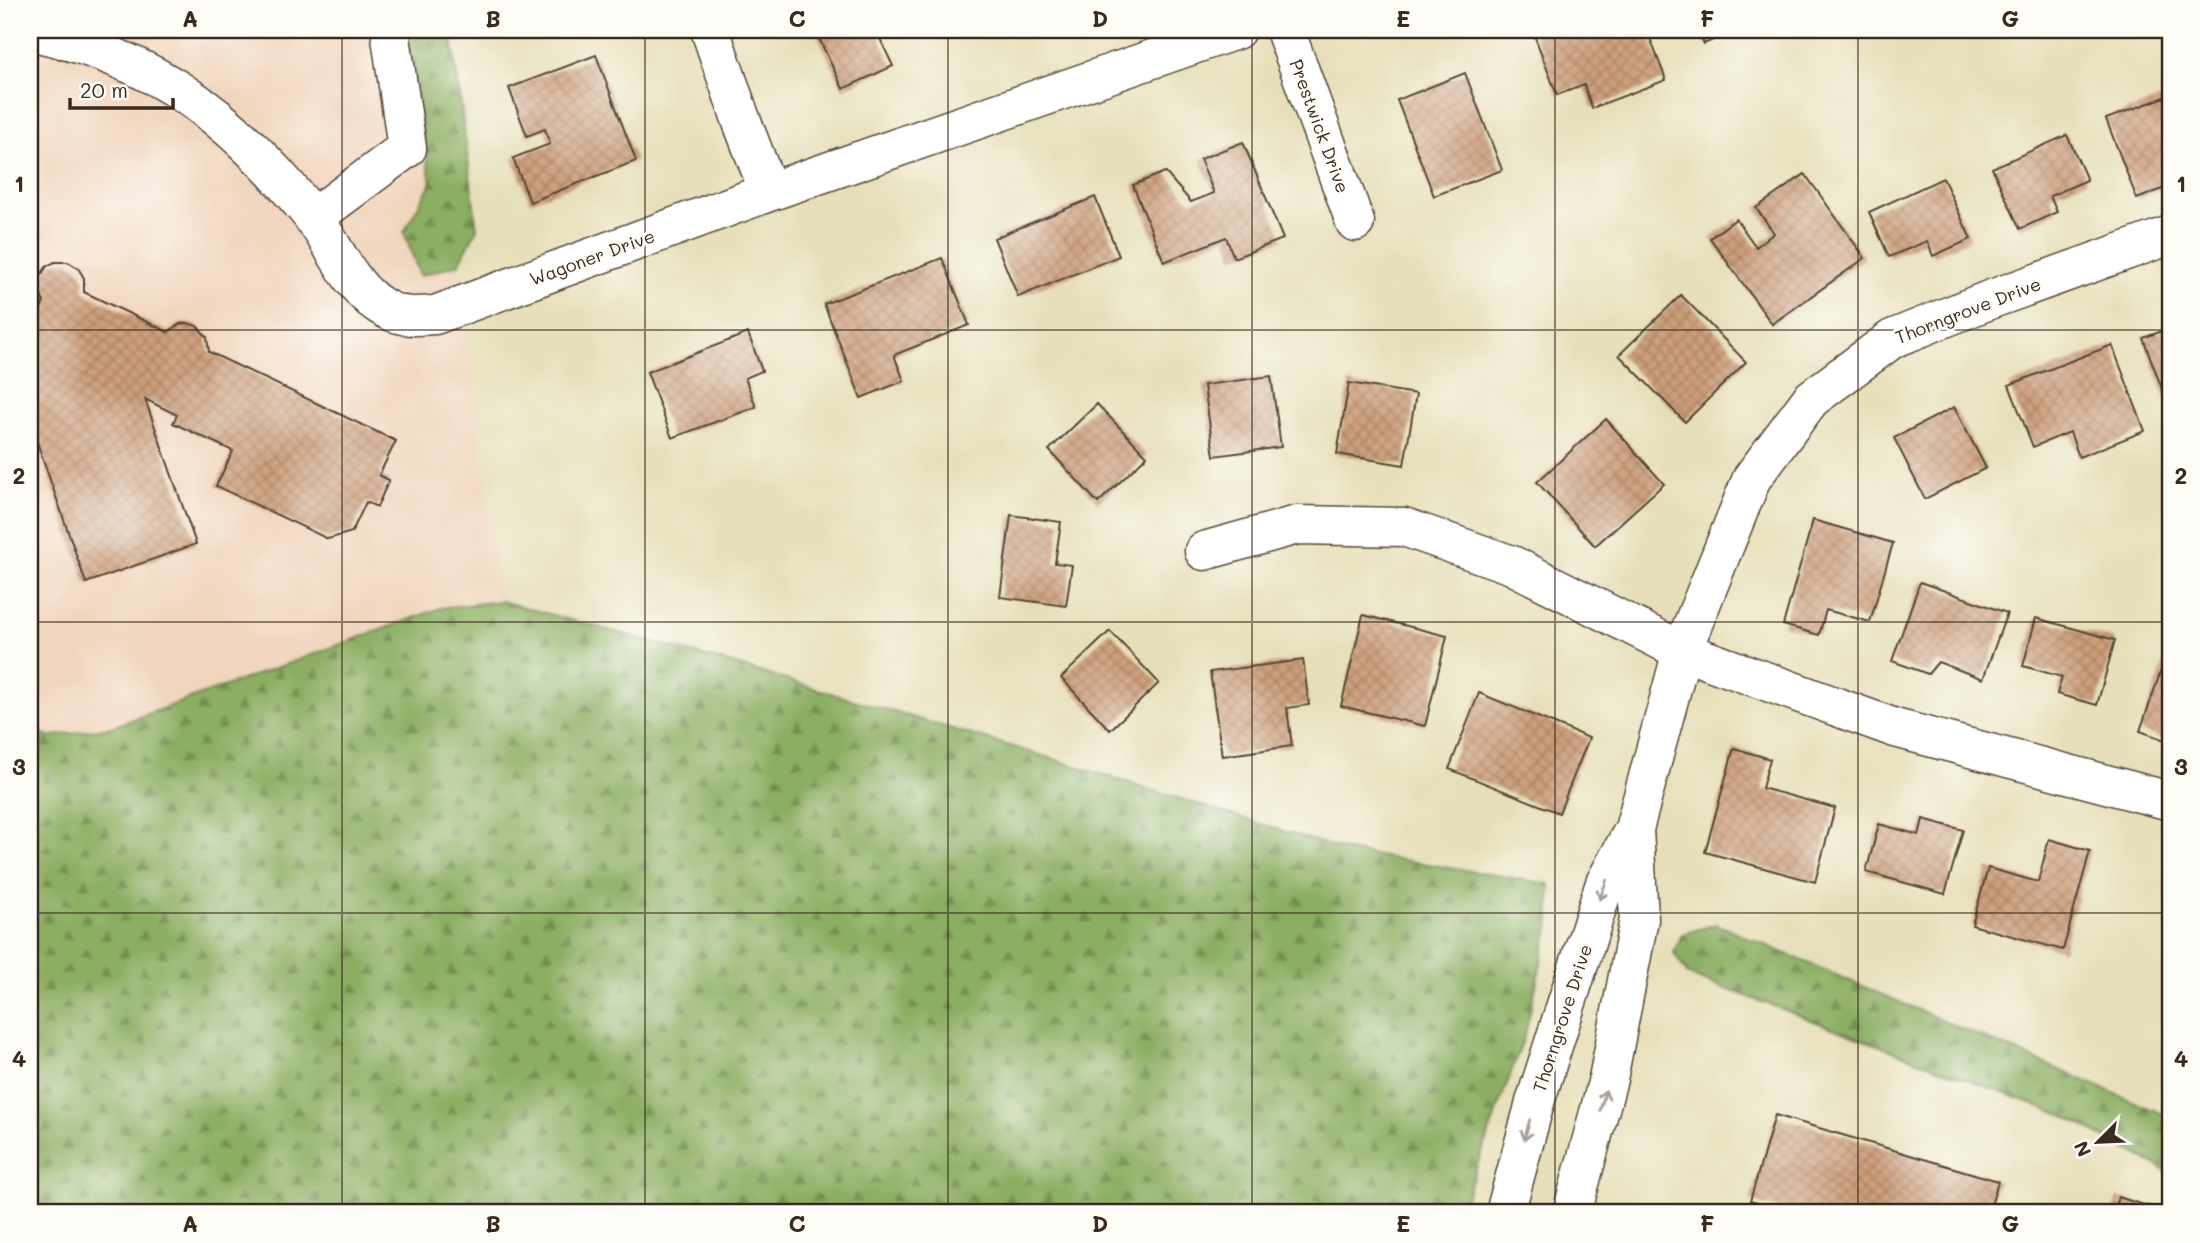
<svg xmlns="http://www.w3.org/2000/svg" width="2200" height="1243" font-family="Mali,sans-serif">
	<defs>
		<pattern id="forest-firs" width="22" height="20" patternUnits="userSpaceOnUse" patternTransform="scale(1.75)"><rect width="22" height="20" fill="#8bae62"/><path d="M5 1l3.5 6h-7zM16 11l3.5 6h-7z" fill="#738e50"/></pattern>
		<pattern id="building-cross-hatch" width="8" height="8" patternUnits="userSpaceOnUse" patternTransform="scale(1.75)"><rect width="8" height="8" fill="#ce9f7c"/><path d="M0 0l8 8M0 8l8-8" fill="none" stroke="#a88265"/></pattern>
	</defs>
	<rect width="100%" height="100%" fill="#fdfcf7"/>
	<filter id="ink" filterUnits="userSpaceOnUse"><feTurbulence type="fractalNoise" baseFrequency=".0143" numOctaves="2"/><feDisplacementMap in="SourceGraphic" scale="14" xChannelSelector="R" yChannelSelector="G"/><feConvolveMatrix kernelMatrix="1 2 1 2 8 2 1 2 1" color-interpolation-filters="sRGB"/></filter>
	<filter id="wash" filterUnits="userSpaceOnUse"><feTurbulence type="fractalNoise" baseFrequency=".00686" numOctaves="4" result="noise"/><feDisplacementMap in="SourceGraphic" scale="28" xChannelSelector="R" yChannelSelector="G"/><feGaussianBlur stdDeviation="1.57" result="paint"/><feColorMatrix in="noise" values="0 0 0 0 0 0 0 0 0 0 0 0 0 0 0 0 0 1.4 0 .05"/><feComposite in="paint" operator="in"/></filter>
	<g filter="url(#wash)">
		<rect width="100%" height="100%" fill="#e7dfb9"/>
		<path fill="#f1d5bd" d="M 30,30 L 406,30 L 431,183 L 404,232 L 420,276 L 459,264 L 501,601 L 441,608 L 112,727 L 46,737 L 30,723 Z"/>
		<path fill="url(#forest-firs)" stroke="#636c40" stroke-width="2" d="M 406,30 L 451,30 L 477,229 L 459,264 L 420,276 L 404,232 L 431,183 Z
			M 501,601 L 722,661 L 1050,758 L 1347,851 L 1550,884 L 1550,923 L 1525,1034 L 1460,1213 L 30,1213 L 30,723 L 47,737 L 112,727 L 441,608 Z
			M 1716,924 L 2170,1117 L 2170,1173 L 2067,1117 L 1793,1013 L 1688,975 L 1674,953 L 1682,934 Z"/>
		<g id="blocks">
			<path fill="url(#building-cross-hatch)" d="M 815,30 L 876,30 L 893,66 L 843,89 Z
				M 1540,30 L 1647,30 L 1666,80 L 1592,108 L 1584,85 L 1557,95 L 1533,32 Z
				M 1698,30 L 1736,30 L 1704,44 Z
				M 596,55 L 636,161 L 530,202 L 513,158 L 550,144 L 545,129 L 527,136 L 509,88 Z
				M 1465,73 L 1502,170 L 1434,196 L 1397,100 Z
				M 2170,95 L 2170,186 L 2137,199 L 2106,119 Z
				M 2067,135 L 2087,180 L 2050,196 L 2057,212 L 2020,229 L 1992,168 Z
				M 1243,142 L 1283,239 L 1234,258 L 1226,237 L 1164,262 L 1133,185 L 1165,172 L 1191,202 L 1214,193 L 1200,159 Z
				M 1805,174 L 1865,258 L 1772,324 L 1710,238 L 1736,219 L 1756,247 L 1774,233 L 1756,208 Z
				M 1943,178 L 1971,239 L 1933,256 L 1927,241 L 1889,257 L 1869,212 Z
				M 1095,197 L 1119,256 L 1018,297 L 994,238 Z
				M 942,258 L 969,325 L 894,355 L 904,381 L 861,398 L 824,304 Z
				M 55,262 L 68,262 L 78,268 L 84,278 L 84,292 L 168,332 L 180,324 L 188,323 L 197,326 L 207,337 L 209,352 L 396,441 L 379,475 L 389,480 L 377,507 L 366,502 L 352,532 L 328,539 L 216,486 L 233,451 L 173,423 L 177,415 L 145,399 L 196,544 L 86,583 L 30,422 L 30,331 L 44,302 L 37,288 L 39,278 L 47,266 Z
				M 1681,295 L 1746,362 L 1685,422 L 1619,355 Z
				M 2170,328 L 2170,410 L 2143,338 Z
				M 748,333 L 762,371 L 745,378 L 756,407 L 672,438 L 647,372 Z
				M 2112,345 L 2145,431 L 2079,457 L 2070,432 L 2033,447 L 2009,385 Z
				M 1271,376 L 1281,447 L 1214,456 L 1204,385 Z
				M 1349,383 L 1416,394 L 1404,465 L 1337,454 Z
				M 1097,404 L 1147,456 L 1098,503 L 1049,450 Z
				M 1954,407 L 1986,468 L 1925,499 L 1894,438 Z
				M 1606,419 L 1664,484 L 1595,546 L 1537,482 Z
				M 1011,515 L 1061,522 L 1055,563 L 1072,565 L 1066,606 L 1000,597 Z
				M 1813,520 L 1893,543 L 1870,622 L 1826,610 L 1819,635 L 1783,625 Z
				M 1920,582 L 2007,613 L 1983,679 L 1938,662 L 1928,674 L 1892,661 Z
				M 1363,615 L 1447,636 L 1425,726 L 1341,706 Z
				M 2036,618 L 2115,640 L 2097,705 L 2057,694 L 2062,677 L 2023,666 Z
				M 1110,631 L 1159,683 L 1110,730 L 1061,678 Z
				M 2170,645 L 2170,742 L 2140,731 Z
				M 1303,660 L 1309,705 L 1287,708 L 1292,746 L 1222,756 L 1210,672 Z
				M 1479,693 L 1589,738 L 1559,813 L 1449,769 Z
				M 1734,748 L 1770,759 L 1762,788 L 1835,808 L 1815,882 L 1705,852 Z
				M 1923,819 L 1963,830 L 1945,894 L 1866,872 L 1879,824 L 1919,835 Z
				M 2049,839 L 2090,851 L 2063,950 L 1972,925 L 1988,868 L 2038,882 Z
				M 1775,1115 L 1998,1181 L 1989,1213 L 1791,1213 L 1750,1201 Z
				M 2118,1197 L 2170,1213 L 2113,1213 Z"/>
		</g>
	</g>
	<g filter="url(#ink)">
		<use href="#blocks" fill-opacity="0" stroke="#554535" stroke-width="2"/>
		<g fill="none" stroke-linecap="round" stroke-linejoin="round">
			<defs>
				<path id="minor" d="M 710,30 L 742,122 L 769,192
					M 1285,30 L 1355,222
					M 30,31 C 98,46 162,73 216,117 C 252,146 283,180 312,216 C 336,247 351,292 388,310 C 403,318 419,316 435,315 L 769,192 L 1236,30
					M 313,218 L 407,148 L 390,30
					M 1204,551 L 1297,525 L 1404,527 L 1512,565 L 1682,651 L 1895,728 L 2170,801
					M 1505,1213 L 1536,1099 L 1605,883 L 1634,829 L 1682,651 L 1752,478 L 1811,399 L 1892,339 L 1989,300 L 2170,235
					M 1572,1213 L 1608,1079 L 1639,919 L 1634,829"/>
			</defs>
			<use href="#minor" stroke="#554535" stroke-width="41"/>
			<use href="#minor" stroke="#fff" stroke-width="38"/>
		</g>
		<defs><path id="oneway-shaft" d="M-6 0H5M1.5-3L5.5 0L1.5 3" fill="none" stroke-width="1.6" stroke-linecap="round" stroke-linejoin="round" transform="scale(1.75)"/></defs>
		<g stroke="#a79f9a">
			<use href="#oneway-shaft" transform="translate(1603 890) rotate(110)"/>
			<use href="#oneway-shaft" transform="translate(1603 1100) rotate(-75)"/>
			<use href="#oneway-shaft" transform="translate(1527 1130) rotate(105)"/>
		</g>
	</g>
	<path fill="none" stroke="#3b2a1e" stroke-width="2" stroke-opacity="0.55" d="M 342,30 L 342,1213M 645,30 L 645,1213M 948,30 L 948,1213M 1252,30 L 1252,1213M 1555,30 L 1555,1213M 1858,30 L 1858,1213M 30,330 L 2170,330M 30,622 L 2170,622M 30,913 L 2170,913"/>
	<g text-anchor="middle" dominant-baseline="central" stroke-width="6" stroke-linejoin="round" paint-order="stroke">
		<g font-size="18" fill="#3b2a1e" stroke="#fdfcf7">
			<text transform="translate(1320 126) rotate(70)">Prestwick Drive</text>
			<text transform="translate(592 257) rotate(-20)">Wagoner Drive</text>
			<text transform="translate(1968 310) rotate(-21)">Thorngrove Drive</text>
			<text transform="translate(1562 1018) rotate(-72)">Thorngrove Drive</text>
		</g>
	</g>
	<rect width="2200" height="1243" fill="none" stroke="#fdfcf7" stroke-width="77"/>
	<g transform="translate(2098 1142) rotate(246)" stroke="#fdfcf7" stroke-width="5" paint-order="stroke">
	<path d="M0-5L12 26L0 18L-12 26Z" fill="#3b2a1e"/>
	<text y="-10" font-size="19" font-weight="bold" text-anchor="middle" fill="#3b2a1e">N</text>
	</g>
	<path d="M70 98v10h103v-10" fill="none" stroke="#3b2a1e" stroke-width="3.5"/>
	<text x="80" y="98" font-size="21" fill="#3b2a1e" stroke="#fdfcf7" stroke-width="5" paint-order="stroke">20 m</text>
	<rect x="38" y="38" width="2124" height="1166" fill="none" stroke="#3b2a1e" stroke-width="2.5"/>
	<g font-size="23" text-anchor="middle" font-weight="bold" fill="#3b2a1e">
		<text x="190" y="27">A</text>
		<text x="493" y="27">B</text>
		<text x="797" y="27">C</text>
		<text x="1100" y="27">D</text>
		<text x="1403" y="27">E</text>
		<text x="1707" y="27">F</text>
		<text x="2010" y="27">G</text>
		<text x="19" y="192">1</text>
		<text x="2181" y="192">1</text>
		<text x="19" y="484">2</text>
		<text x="2181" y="484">2</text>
		<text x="19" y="775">3</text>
		<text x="2181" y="775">3</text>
		<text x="19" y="1067">4</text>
		<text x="2181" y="1067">4</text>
		<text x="190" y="1232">A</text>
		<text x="493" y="1232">B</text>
		<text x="797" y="1232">C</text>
		<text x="1100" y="1232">D</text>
		<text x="1403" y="1232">E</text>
		<text x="1707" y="1232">F</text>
		<text x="2010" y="1232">G</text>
	</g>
</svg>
